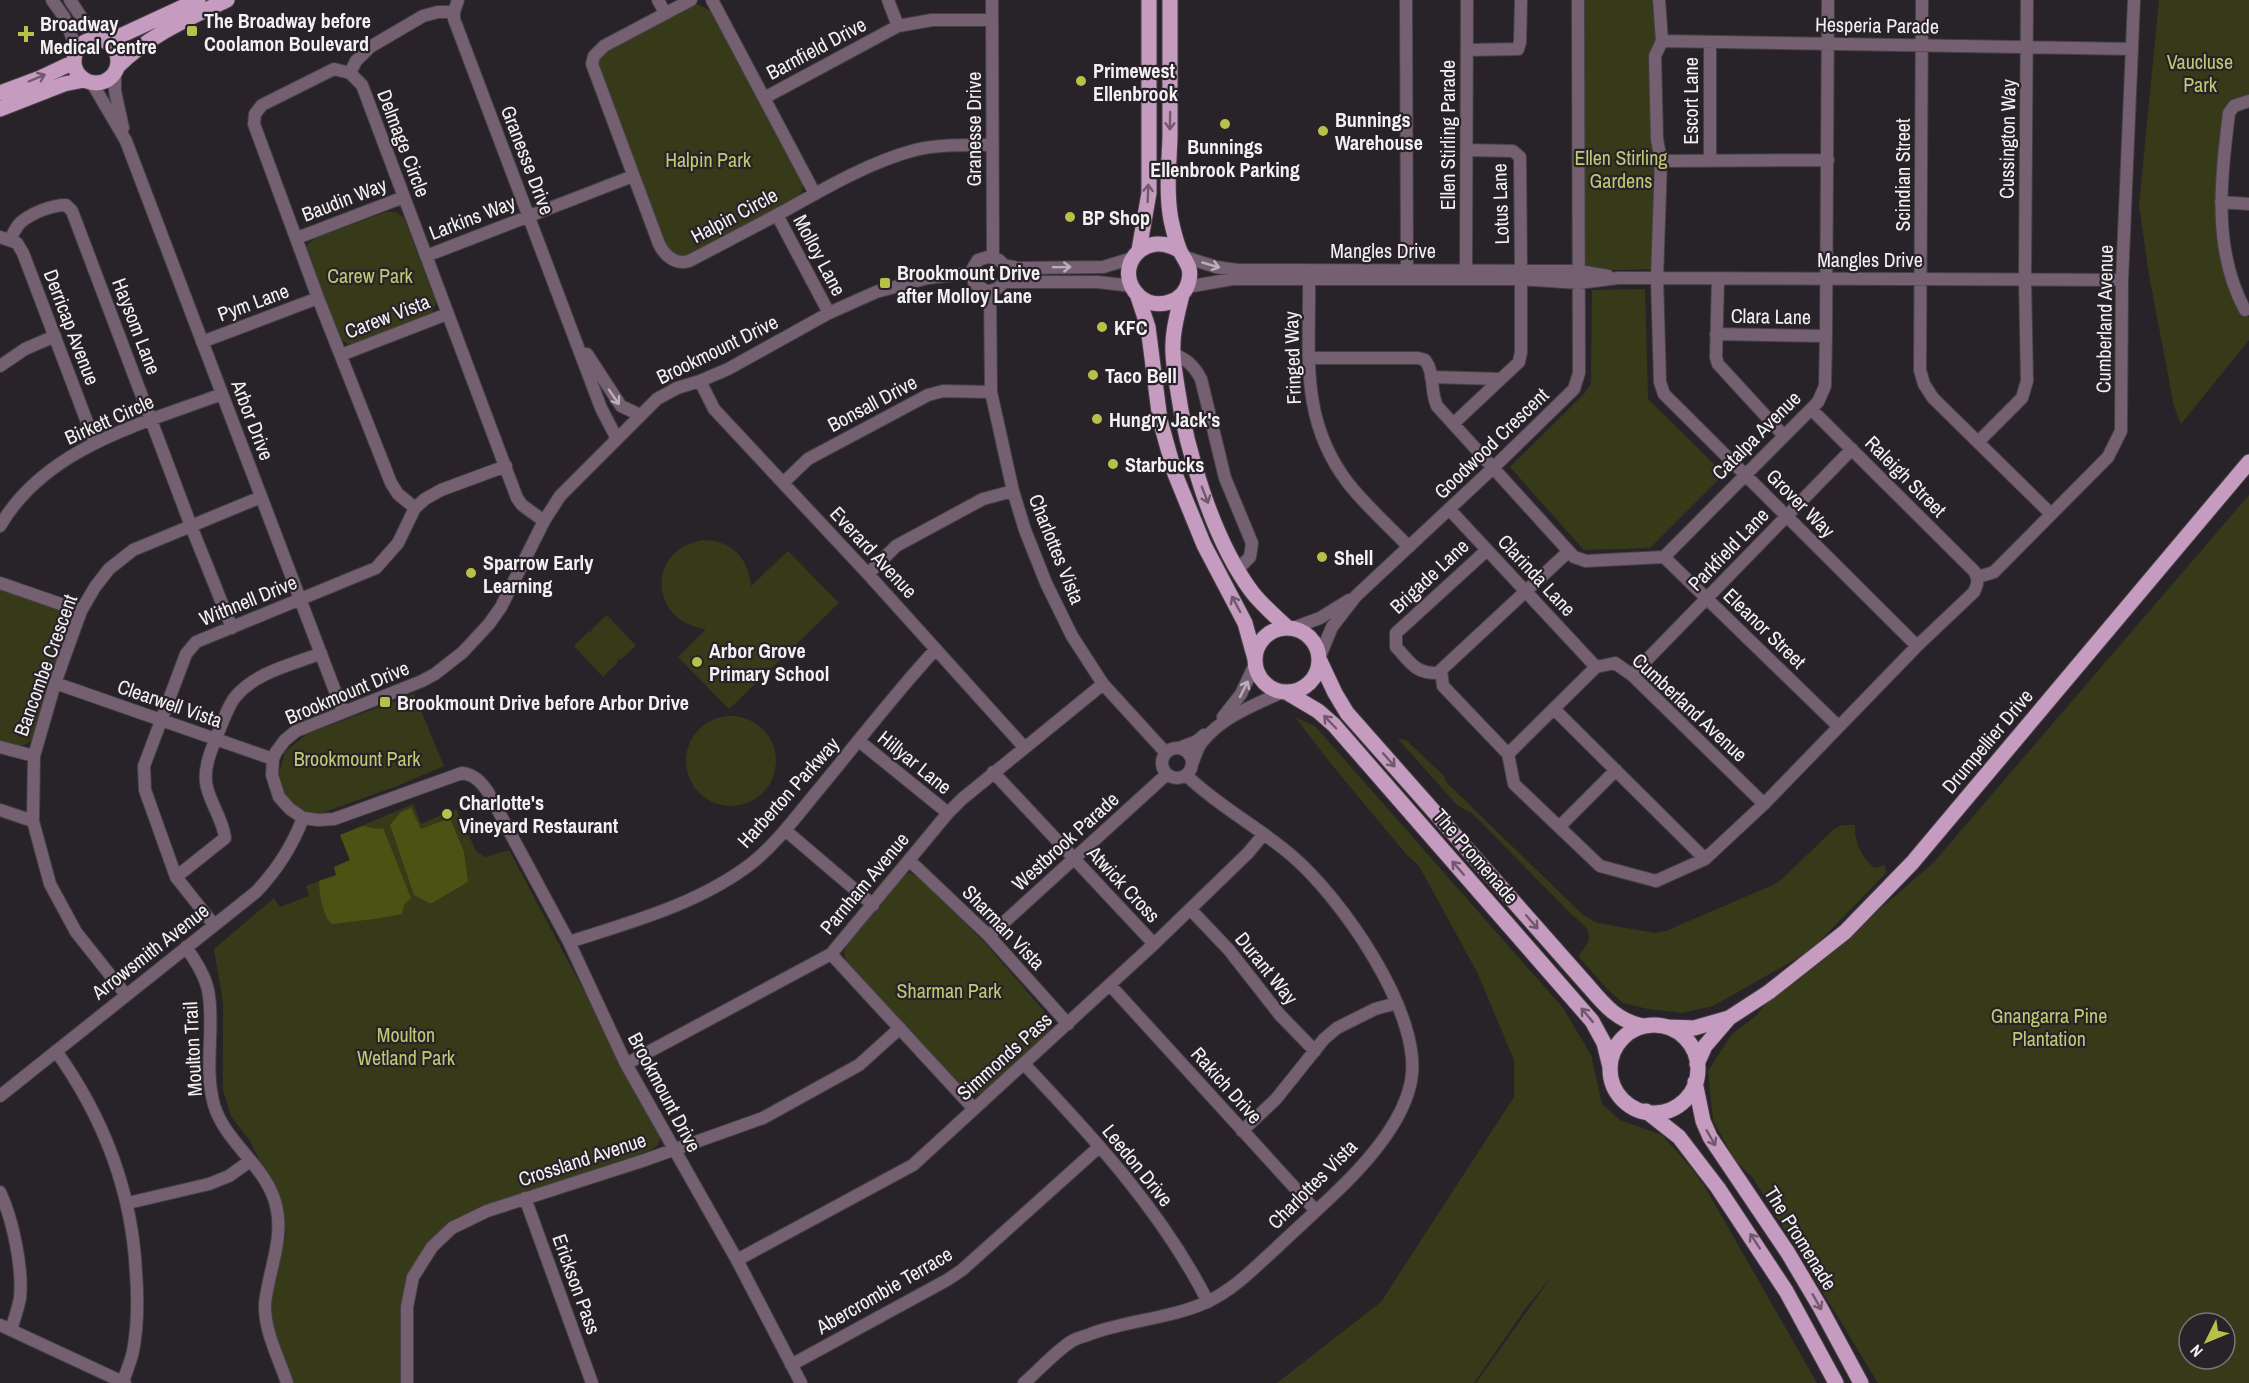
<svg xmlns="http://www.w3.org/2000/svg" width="2249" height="1383" font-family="'Archivo Narrow',sans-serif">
	<rect width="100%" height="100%" fill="#282328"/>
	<path fill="#373a19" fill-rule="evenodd" d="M 1578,0 L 1659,0 L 1657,49 L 1659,269 L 1579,271 Z
		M 2159,0 L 2249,0 L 2249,101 L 2234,106 L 2221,202 L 2234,290 L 2249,318 L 2249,340 L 2181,424 L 2174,406 L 2149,275 L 2139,205 Z
		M 697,4 L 711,11 L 803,183 C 803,192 800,195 793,201 L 691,256 C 677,257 670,252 663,239 L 596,64 L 600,57 L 609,49 Z
		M 386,212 L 396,212 L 404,218 L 436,302 L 434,309 L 429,317 L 350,345 L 340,339 L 306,257 L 307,245 L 316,238 Z
		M 1645,289 L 1648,399 L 1724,474 L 1650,548 L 1584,550 L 1510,467 L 1584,394 L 1591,384 L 1592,290 Z
		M 2249,495 L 2249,1383 L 1878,1383 L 1753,1178 L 1734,1159 L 1713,1120 L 1708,1071 L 1732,1034 L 1757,1015 L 1768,1000 L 1816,965 L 1934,862 ZM 2189,1323 L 2225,1323 L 2225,1359 L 2189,1359 Z
		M 705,540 C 732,541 749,559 751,586 L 788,551 L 839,603 L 729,709 L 678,657 L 706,629 C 648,622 646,547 705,540 Z
		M 0,587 L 68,612 L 71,624 L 33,738 C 23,750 14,746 0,741 Z
		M 607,615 L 636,646 L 620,660 L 617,658 L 618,662 L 603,677 L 574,646 L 589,631 L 592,633 L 591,630 Z
		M 414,694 L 444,766 L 397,786 L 319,814 C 293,813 288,801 277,780 L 285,752 L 307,734 Z
		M686 761a45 45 0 1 1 90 0a45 45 0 1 1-90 0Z
		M 1295,717 L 1315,726 L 1563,1008 L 1591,1055 L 1602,1104 L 1620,1120 L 1662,1135 L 1693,1170 L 1705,1187 L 1817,1383 L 1476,1383 L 1552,1276 L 1525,1309 L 1474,1383 L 1277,1383 L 1381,1302 L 1514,1097 L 1514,1060 L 1477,972 L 1419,866 L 1406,854 L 1332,765 Z
		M 1398,739 L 1406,740 L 1444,776 L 1446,782 L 1583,915 L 1597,923 L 1656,933 L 1666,931 L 1773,885 L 1781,880 L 1833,830 L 1842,825 L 1855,825 C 1854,843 1861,855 1874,868 L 1885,865 L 1886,873 L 1810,951 L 1713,1006 L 1682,1013 L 1648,1009 L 1623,1003 L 1608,990 L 1578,956 C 1599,932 1587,929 1569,912 L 1473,814 L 1457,805 Z
		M 413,804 L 421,824 L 456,809 L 476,851 L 485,857 L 509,850 L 661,1136 L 658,1145 L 649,1151 L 483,1206 L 442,1229 L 415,1262 L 401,1304 L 400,1383 L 290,1383 L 285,1361 L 274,1328 L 270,1303 L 286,1233 L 280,1203 L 250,1141 L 231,1116 L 223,1090 L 223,1002 L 214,949 L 274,898 L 280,907 L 309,896 L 306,886 L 336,875 L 334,867 L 350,860 L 340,835 Z
		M 910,873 L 920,878 L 985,943 L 1044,1011 L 1050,1030 L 986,1093 L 975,1094 L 964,1091 L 847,963 L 844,954 L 846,944 L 903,875 Z"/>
	<path fill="#4c5114" d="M 411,808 L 421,829 L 450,818 L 464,852 L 468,882 L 432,903 L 429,903 L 414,895 L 390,825 L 401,812 Z
		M 363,826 L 377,829 L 383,828 L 411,898 L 404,905 L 402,914 L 374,919 L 332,924 C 323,917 319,893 319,881 L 336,875 L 334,867 L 350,860 L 340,835 Z"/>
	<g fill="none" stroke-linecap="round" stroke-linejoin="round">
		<defs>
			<path id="minor" d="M 52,0 L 64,17 L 77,50
				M 70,0 L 88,27 L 102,40
				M 458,0 L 454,12 L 454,19 L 601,408 L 617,439
				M 658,0 L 665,13
				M 691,0 L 604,46 L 594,56 L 592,64 L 659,244 C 665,256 675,265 689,261 C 722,244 754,227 786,210 C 827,187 870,162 915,150 C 939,144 967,145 992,145
				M 712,0 L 815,194
				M 888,0 L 898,26
				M 992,0 L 993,257
				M 1406,0 L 1407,275
				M 1659,0 L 1662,41 L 2132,49
				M 1922,0 L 1920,370 L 1924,384 L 1933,398 L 2051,514
				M 1467,50 L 1518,49 L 1520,42 L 1521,0
				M 115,72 L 115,91 L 123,128
				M 350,73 L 356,61 L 370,47 L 423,16 L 438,12 L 454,12
				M 92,83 L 126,141 L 343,712
				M 764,98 L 898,26 L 932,20 L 992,20
				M 1467,150 L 1513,151 L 1520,157 L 1521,270
				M 1828,160 L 1661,161 L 1657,278 L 1660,382 L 1664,394 L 1917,646
				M 1661,161 L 1657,139 L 1655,56 L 1662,41
				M 1710,161 L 1710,42
				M 2221,202 L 2249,204
				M 777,215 L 829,313
				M 0,237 L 17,243 L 23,253 L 95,443
				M 297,238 L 404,197
				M 10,239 C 13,234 16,227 20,223 C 31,213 52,205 66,205 L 72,211 L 191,526 L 232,628
				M 426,256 L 633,176
				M 1185,257 L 1216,267 L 1237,270 L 1579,271 L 1608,276
				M 1004,265 C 1009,280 1001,291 986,291 L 974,283 L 973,268 L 978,260 L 988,257 L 999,260 L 1004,265 L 1018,268 L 1103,267 L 1133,258
				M 1466,270 L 1467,0
				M 1309,279 C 1310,355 1299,419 1348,483 C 1366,506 1389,526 1409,547
				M 1718,279 L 1716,357 L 1718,364 L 1784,436
				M 1004,282 L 1098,282 L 1132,286
				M 1187,287 L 1232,279 L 1521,279 L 1579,283 L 1618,278 L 1657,278 L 2122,280
				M 990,291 L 991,392 L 1013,491 L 1025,530 L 1046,583 L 1072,636 L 1103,684 L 1166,753
				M 2245,310 C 2212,249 2221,179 2229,113 L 2234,106 L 2249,101
				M 1716,334 L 1826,336
				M 202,342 L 318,298
				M 587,354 L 621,406 L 640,415
				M 1173,354 C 1187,359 1194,366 1201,379 L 1225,478 L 1252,543 L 1250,557 L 1238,569
				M 341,355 L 447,314
				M 1310,358 L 1418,358 L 1425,360 C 1435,373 1430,391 1437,406 L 1574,557 L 1586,561 L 1664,557 L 1818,402 L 1825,386 L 1826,336 L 1828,0
				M 0,366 L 25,349 L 55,336
				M 1431,377 L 1500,379
				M 700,381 L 714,409 L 868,574 L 1024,747
				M 1453,424 L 1519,362 L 1521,352 L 1521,279
				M 1978,442 L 2022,398 L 2027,381 L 2025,279 L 2027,0
				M 783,483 L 808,459 L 928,395 L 943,391 L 991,392
				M 415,508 L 398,494 L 391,483 L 318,298 L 254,124 L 255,114 L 262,105 L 334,69 L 350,73 L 362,85 L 517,498 L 522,505 L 544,521
				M 1449,509 L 1596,667
				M 0,526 C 46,447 142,424 222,394
				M 1568,552 L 1441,670 L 1443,686 L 1508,754 L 1514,784 L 1600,866 L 1656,881 L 1705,859 L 1764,804 L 1917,646 L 1974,592 C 1978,583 1979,579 1974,571 L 1811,409
				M 1664,557 L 1838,726
				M 868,574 L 896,546 L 983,499 L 1013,491
				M 1978,577 L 1994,572 L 2108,457 L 2121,431 L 2122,280 L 2134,0
				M 0,583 L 81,611
				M 1293,628 L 1320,618 L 1349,600
				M 1320,656 L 1332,627 L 1356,596 L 1493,468 L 1574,389 L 1579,373 L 1578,0
				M 1441,673 C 1415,674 1412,664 1396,647 L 1396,633 L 1487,550
				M 1632,675 L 1852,449
				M 55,683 L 273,759
				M 1554,709 L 1705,859
				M 1223,717 L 1241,694 L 1255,664
				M 859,741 L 948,813
				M 0,747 L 34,756
				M 1179,748 L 1197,741 L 1204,735
				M1162 763a15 15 0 1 1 30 0a15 15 0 1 1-30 0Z
				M 1508,754 L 1596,667 L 1615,663 L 1632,675 L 1764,804
				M 1192,764 C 1195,757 1197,748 1202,742 C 1223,716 1253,706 1282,692
				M 993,772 L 1154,944
				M 0,810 L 33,821
				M 1559,827 L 1616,770
				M 785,830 L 873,905
				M 909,860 L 989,936 L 1068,1024
				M 176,877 L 225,838 C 223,818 208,801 206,782 C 204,766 212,748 218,733 C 223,722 228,705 236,696 C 258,671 292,665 321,653
				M 1190,909 L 1229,950 L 1280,1015 L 1315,1051
				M 214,925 L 176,877 L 145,790 L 144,766 L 186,654 L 196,642 L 376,568 L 398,543 L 415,508 L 425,499 L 441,490 L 506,466
				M 989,936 L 1167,774
				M 569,942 C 631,922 699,904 752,863 C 778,842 798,814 819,789 C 858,742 895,693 936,649
				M 186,947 C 196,962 207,978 209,996 C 214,1032 204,1069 214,1105 C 226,1145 270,1168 277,1210 C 283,1242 268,1273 265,1304 C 264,1331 279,1358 287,1383
				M 831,954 L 974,1109
				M 1110,985 L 1316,1211
				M 126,995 L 76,932 L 50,884 L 33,821 L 34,756 L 55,683 L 81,611 L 95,587 L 109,569 L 133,550 L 261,497
				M 56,1051 C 104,1118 132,1190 136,1273 C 138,1299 138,1325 133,1351 C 131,1361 126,1372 123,1382
				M 626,1064 L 831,954 L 948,813 L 962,799 L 1103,684
				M 1024,1064 C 1093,1137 1162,1211 1208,1302
				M 0,1096 L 256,892 C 277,870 292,847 303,818
				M 1242,1131 L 1276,1099 L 1324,1039 L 1337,1028 L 1375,1009 L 1397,1003
				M 0,1192 C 13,1220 23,1268 20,1298 C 18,1309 14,1320 11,1330
				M 525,1198 L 592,1383
				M 128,1203 L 209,1184 L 229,1176 L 250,1161
				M 737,1260 L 913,1165 L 1154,944 L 1248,853 L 1263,835
				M 0,1325 L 125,1383
				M 791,1365 L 947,1280 L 962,1270 L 1099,1147
				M 407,1383 L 407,1307 L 413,1277 L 432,1247 L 452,1228 L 487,1211 L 645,1160 L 763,1118 L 859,1065 L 900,1028
				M 801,1383 L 737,1260 L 626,1064 L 569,942 L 488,792 C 481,782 475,775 462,773 L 334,819 L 318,820 L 303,818 L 290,809 L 279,797 L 272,775 L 273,759 L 276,752 L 285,740 L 296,731 L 422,681 L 435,674 L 463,652 L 489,624 L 501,607 L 544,521 L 560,496 L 657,399 L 677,388 L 700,381 L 728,369 L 829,313 L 876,292 L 928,278 L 972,273
				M 1024,1383 C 1038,1371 1057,1350 1072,1341 C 1078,1337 1087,1336 1093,1333 C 1130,1320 1172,1318 1207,1302 C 1233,1290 1252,1270 1272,1252 C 1292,1233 1312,1215 1332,1196 C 1363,1167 1403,1124 1411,1081 C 1424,1015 1340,896 1291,855 C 1257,826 1218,806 1186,775"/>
			<path id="major" d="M 1170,0 C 1170,46 1170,92 1170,137 C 1169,164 1166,193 1171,220 C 1173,229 1176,242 1180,251 C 1185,261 1192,267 1189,280 C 1185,303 1156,311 1139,296 C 1111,270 1144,227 1180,251
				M74 61a22 22 0 1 1 44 0a22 22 0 1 1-44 0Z
				M 107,42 L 198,0
				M 117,67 C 148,36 187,19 227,0
				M 0,93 L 40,78 L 74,62
				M 0,109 L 64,84 L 84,80
				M 1139,250 L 1149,193 L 1149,0
				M 1137,294 L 1148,327 L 1160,420 L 1175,474 L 1204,545 L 1245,623 L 1255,659
				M 1182,295 C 1178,311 1173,328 1173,344 C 1172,358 1175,372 1177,386 C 1186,450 1213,540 1252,592 C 1262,605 1275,616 1288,628
				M1255 660a32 32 0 1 1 64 0a32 32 0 1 1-64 0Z
				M 1320,661 L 1335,693 L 1347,713 L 1589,987 C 1605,1006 1618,1021 1643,1026
				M 1286,692 L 1318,711 L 1334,725 L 1592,1021 L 1604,1043 L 1610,1067
				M1610 1069a44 44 0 1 1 88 0a44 44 0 1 1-88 0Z
				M 1667,1027 L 1694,1028 L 1729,1018 L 1769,992 L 1845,932 L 1912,863 L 2249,462
				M 1697,1064 L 1705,1046 L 1729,1018
				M 1695,1082 L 1703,1121 L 1710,1137 L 1788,1253 L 1820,1307 L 1861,1383
				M 1646,1111 L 1679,1137 L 1718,1188 L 1786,1291 L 1836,1383"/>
		</defs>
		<use href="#minor" stroke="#454045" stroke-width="14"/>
		<use href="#major" stroke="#454045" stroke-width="17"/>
		<use href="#minor" stroke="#756072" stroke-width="12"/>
		<use href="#major" stroke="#c59bbf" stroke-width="15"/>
	</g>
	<defs><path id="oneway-shaft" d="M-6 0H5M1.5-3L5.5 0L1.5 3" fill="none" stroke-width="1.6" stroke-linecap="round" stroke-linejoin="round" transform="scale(1.5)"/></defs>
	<g stroke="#6f596c">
		<use href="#oneway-shaft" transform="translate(37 78) rotate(-23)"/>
		<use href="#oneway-shaft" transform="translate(1170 121) rotate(91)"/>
		<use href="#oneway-shaft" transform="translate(1148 193) rotate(-88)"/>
		<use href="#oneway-shaft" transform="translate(1205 495) rotate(69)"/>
		<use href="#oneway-shaft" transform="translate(1236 604) rotate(-118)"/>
		<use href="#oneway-shaft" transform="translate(1330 722) rotate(-134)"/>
		<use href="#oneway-shaft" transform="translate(1389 760) rotate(49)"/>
		<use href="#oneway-shaft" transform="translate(1458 868) rotate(-131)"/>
		<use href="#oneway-shaft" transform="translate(1532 922) rotate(49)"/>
		<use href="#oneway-shaft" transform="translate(1587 1015) rotate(-130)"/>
		<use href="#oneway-shaft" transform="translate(1711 1138) rotate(60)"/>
		<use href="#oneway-shaft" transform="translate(1755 1241) rotate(-123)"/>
		<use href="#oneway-shaft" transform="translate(1817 1302) rotate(60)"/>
	</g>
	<g stroke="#bbb0ba">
		<use href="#oneway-shaft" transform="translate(1211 265) rotate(16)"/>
		<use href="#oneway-shaft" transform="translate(1062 267) rotate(-1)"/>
		<use href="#oneway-shaft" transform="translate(614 397) rotate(55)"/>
		<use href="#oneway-shaft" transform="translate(1244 689) rotate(-63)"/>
	</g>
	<g fill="#b7c148" stroke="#282328" stroke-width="2">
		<rect x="186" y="25" width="12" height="12" rx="3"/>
		<path d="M23 25h6v6h6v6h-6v6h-6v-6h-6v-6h6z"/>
		<circle cx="1081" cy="81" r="6"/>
		<circle cx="1225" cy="124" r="6"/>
		<circle cx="1323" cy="131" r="6"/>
		<circle cx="1070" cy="217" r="6"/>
		<rect x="879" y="277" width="12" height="12" rx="3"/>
		<circle cx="1102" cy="327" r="6"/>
		<circle cx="1093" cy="375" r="6"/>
		<circle cx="1097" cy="419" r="6"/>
		<circle cx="1113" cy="464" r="6"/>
		<circle cx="1322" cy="557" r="6"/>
		<circle cx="471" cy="573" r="6"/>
		<circle cx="697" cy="662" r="6"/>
		<rect x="379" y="696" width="12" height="12" rx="3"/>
		<circle cx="447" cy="814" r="6"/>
	</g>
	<g text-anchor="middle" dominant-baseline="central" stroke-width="4.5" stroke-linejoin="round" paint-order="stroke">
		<g font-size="20" font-weight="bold" fill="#f4f1f4" stroke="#282328" text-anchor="start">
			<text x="204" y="20">The Broadway before<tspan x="204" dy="23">Coolamon Boulevard</tspan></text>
			<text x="40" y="23">Broadway<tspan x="40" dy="23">Medical Centre</tspan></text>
			<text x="1093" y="70">Primewest<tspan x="1093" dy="23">Ellenbrook</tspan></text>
			<text x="1335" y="119">Bunnings<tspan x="1335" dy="23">Warehouse</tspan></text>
			<text x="1225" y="146" text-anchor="middle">Bunnings<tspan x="1225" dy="23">Ellenbrook Parking</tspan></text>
			<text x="1082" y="217">BP Shop</text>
			<text x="897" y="272">Brookmount Drive<tspan x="897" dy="23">after Molloy Lane</tspan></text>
			<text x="1114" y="327">KFC</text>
			<text x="1105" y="375">Taco Bell</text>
			<text x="1109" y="419">Hungry Jack's</text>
			<text x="1125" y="464">Starbucks</text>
			<text x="1334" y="557">Shell</text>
			<text x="483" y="562">Sparrow Early<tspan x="483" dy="23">Learning</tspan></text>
			<text x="709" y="650">Arbor Grove<tspan x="709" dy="23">Primary School</tspan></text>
			<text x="397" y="702">Brookmount Drive before Arbor Drive</text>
			<text x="459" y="802">Charlotte's<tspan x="459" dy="23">Vineyard Restaurant</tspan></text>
		</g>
		<g font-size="20" fill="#f4f1f4" stroke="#282328">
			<text transform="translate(1877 25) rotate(1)">Hesperia Parade</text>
			<text transform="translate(816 48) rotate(-28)">Barnfield Drive</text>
			<text transform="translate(1690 101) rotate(-90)">Escort Lane</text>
			<text transform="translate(973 129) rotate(-90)">Granesse Drive</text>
			<text transform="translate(1447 135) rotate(-90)">Ellen Stirling Parade</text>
			<text transform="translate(2007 139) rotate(-89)">Cussington Way</text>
			<text transform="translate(404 143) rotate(69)">Delmage Circle</text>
			<text transform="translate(528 160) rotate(69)">Granesse Drive</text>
			<text transform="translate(1902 175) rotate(-90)">Scindian Street</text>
			<text transform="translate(344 199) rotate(-21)">Baudin Way</text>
			<text transform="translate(1500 204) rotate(-92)">Lotus Lane</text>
			<text transform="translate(734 215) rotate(-28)">Halpin Circle</text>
			<text transform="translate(472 217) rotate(-21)">Larkins Way</text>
			<text x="1383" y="250">Mangles Drive</text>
			<text transform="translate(820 255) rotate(62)">Molloy Lane</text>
			<text x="1870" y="259">Mangles Drive</text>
			<text transform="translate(253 302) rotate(-20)">Pym Lane</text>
			<text transform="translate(387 316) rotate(-21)">Carew Vista</text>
			<text transform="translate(1771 316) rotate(1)">Clara Lane</text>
			<text transform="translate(2104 319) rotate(-89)">Cumberland Avenue</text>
			<text transform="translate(137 326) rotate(69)">Haysom Lane</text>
			<text transform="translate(72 327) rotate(69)">Derricap Avenue</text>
			<text transform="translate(717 349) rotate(-26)">Brookmount Drive</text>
			<text transform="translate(1292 358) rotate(-92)">Fringed Way</text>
			<text transform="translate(872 403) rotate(-28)">Bonsall Drive</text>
			<text transform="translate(109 419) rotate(-24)">Birkett Circle</text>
			<text transform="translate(253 420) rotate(69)">Arbor Drive</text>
			<text transform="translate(1756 435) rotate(-45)">Catalpa Avenue</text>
			<text transform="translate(1491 443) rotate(-44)">Goodwood Crescent</text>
			<text transform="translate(1906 476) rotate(45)">Raleigh Street</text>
			<text transform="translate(1801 503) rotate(45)">Grover Way</text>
			<text transform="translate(1057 549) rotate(68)">Charlottes Vista</text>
			<text transform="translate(1728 549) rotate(-46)">Parkfield Lane</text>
			<text transform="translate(874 552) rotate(47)">Everard Avenue</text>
			<text transform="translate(1537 575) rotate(47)">Clarinda Lane</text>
			<text transform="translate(1429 576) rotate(-43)">Brigade Lane</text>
			<text transform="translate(248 600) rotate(-22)">Withnell Drive</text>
			<text transform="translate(1765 628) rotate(44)">Eleanor Street</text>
			<text transform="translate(45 665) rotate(-70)">Bancombe Crescent</text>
			<text transform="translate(347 692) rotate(-23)">Brookmount Drive</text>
			<text transform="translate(170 703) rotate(19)">Clearwell Vista</text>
			<text transform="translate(1690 707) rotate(43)">Cumberland Avenue</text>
			<text transform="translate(1987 741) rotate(-50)">Drumpellier Drive</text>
			<text transform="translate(915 762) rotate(39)">Hillyar Lane</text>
			<text transform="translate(788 792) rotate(-48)">Harberton Parkway</text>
			<text transform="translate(1065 841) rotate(-42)">Westbrook Parade</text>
			<text transform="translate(1476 856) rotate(49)">The Promenade</text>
			<text transform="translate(864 883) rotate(-50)">Parnham Avenue</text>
			<text transform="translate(1124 884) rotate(47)">Atwick Cross</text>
			<text transform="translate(1004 927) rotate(46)">Sharman Vista</text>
			<text transform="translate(150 951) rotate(-38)">Arrowsmith Avenue</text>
			<text transform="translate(1267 968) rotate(51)">Durant Way</text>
			<text transform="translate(192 1049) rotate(-93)">Moulton Trail</text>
			<text transform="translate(1004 1056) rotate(-42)">Simmonds Pass</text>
			<text transform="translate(1227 1085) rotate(48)">Rakich Drive</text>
			<text transform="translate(665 1092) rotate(62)">Brookmount Drive</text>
			<text transform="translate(582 1159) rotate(-18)">Crossland Avenue</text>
			<text transform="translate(1138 1165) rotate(51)">Leedon Drive</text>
			<text transform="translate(1312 1184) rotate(-45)">Charlottes Vista</text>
			<text transform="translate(1801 1238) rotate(58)">The Promenade</text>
			<text transform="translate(577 1284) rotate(70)">Erickson Pass</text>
			<text transform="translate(884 1290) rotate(-30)">Abercrombie Terrace</text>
		</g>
		<g font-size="20" fill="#c1ca72" stroke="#282328">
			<text x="2200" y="61">Vaucluse<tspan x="2200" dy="23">Park</tspan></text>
			<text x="1621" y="157">Ellen Stirling<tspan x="1621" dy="23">Gardens</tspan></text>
			<text x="708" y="159">Halpin Park</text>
			<text x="370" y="275">Carew Park</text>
			<text x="357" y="758">Brookmount Park</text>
			<text x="949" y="990">Sharman Park</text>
			<text x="2049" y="1015">Gnangarra Pine<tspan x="2049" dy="23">Plantation</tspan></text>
			<text x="406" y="1034">Moulton<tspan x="406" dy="23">Wetland Park</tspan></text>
		</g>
	</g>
	<g transform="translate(2207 1341) rotate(227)"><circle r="28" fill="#282328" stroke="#7a757a" stroke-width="1.5"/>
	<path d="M0-4.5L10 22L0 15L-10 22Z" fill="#b7c148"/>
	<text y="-9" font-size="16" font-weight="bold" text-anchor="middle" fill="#f4f1f4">N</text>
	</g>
</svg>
